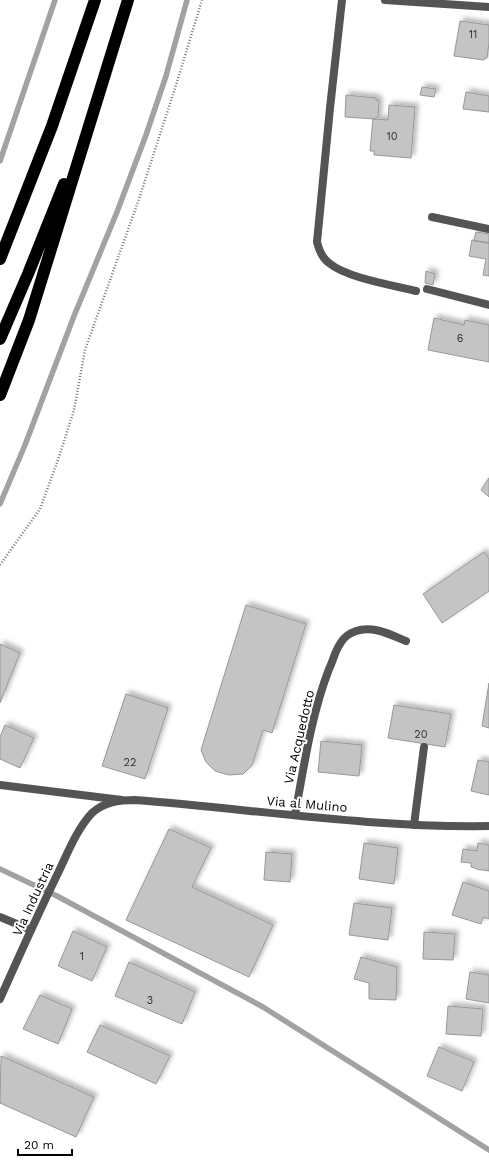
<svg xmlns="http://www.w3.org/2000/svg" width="489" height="1173" font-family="'Work Sans',sans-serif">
	<defs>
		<filter id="shadow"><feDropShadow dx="3.5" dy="-3.5" stdDeviation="2" flood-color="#0004"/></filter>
	</defs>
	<rect width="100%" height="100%" fill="#fff"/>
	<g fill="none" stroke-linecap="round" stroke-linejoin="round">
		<path stroke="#a2a2a2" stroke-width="5.5" d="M 0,161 L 55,0
			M 0,504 L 25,445 L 74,316 L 117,212 L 146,135 L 166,76 L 187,0
			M 0,869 L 57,896 L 263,1007 L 489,1150"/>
	</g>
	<path fill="#c4c4c4" stroke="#989898" filter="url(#shadow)" d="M 460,21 L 489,25 L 489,43 L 487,58 L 485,58 L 484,60 L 454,56 Z
		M 422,87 L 436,89 L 434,97 L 420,95 Z
		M 466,92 L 489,96 L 489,112 L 463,109 Z
		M 346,95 L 376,98 L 376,100 L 379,101 L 378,118 L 375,118 L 375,119 L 345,117 Z
		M 389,105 L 415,107 L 411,158 L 374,155 L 374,151 L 370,151 L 373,119 L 388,120 Z
		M 476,232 L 489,234 L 489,243 L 474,241 Z
		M 472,240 L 489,243 L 489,276 L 483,275 L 486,259 L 469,256 Z
		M 426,271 L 435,274 L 433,285 L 425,283 Z
		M 434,318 L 464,325 L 465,320 L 489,325 L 489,362 L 428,350 Z
		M 489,478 L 489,497 L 481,490 Z
		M 484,552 L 489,559 L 489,591 L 442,623 L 423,594 Z
		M 246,605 L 306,624 L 272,733 L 263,730 L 252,765 L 243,774 L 229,775 L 215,771 L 206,762 L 201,750 Z
		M 0,644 L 20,653 L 0,703 Z
		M 489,683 L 489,728 L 482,726 Z
		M 126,694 L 168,708 L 145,779 L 102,766 Z
		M 394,705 L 451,714 L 445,747 L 388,738 Z
		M 5,725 L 34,738 L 20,768 L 0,759 L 0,737 Z
		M 321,741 L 362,745 L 359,776 L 318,772 Z
		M 478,760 L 489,762 L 489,795 L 471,791 Z
		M 169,829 L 211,848 L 192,887 L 273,925 L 249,977 L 126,920 Z
		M 364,843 L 398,848 L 394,884 L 359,879 Z
		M 478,843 L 489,845 L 489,871 L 476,869 L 475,868 L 471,867 L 471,863 L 461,862 L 463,849 L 477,851 Z
		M 266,852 L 292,854 L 290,882 L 264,880 Z
		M 463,882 L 489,891 L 489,919 L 483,917 L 481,924 L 452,915 Z
		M 354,903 L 392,908 L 388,940 L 349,935 Z
		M 73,931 L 107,947 L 92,981 L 58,966 Z
		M 424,932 L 455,934 L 453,960 L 423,959 Z
		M 361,957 L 397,967 L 396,1000 L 369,999 L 369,983 L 354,979 Z
		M 129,962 L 195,992 L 182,1024 L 115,996 Z
		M 470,972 L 489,975 L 489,1003 L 466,999 Z
		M 40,995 L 72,1009 L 58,1044 L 23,1029 Z
		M 448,1006 L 483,1009 L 481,1036 L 446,1034 Z
		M 100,1025 L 170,1056 L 156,1084 L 87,1052 Z
		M 439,1047 L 474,1062 L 462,1091 L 427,1076 Z
		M 1,1056 L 94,1097 L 76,1137 L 0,1103 Z"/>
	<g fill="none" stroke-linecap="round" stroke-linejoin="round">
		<path stroke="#767676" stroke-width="2.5" stroke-dasharray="1 2" stroke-linecap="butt" d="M 0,565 L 40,509 L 58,460 L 74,410 L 85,350 L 139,199 L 177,82 L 202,0"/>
		<path stroke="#545454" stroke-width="8" d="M 342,0 L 330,108 L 317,242 C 319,250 322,258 329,263 C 347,278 392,285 416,291
			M 385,0 L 489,7
			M 427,289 L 489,305
			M 0,785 L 122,800
			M 295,815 C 304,766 311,716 329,669 C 333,661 335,651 340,644 C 343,638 350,633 356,631 C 373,625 391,635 406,641
			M 414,825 L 424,747
			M 0,917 L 31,930"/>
		<path stroke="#545454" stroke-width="8" d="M 432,217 L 489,229
			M 0,999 C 19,956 38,914 59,871 C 68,852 77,829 92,813 C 104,802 119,800 135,800 C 252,809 371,828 489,826"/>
		<path stroke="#000" stroke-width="12" d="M 0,259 L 52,126 L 95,0
			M 0,339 L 28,274 L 64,184
			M 0,395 L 29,320 L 128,0"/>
	</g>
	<g text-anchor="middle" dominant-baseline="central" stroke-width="4" stroke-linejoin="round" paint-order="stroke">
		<g font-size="11" fill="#313131">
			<text x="473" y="34">11</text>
			<text x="392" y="136">10</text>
			<text x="460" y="338">6</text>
			<text x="421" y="734">20</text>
			<text x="130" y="762">22</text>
			<text x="82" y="956">1</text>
			<text x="150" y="1000">3</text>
		</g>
		<g font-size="13" fill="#000" stroke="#fff">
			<text transform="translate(299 737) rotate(-77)">Via Acquedotto</text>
			<text transform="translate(307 804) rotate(5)">Via al Mulino</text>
			<text transform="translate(33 899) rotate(-65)">Via Industria</text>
		</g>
	</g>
	<path d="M18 1149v6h54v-6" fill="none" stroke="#000000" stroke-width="2"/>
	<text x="24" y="1149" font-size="12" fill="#000000" stroke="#ffffff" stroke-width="3" paint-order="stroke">20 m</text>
</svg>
